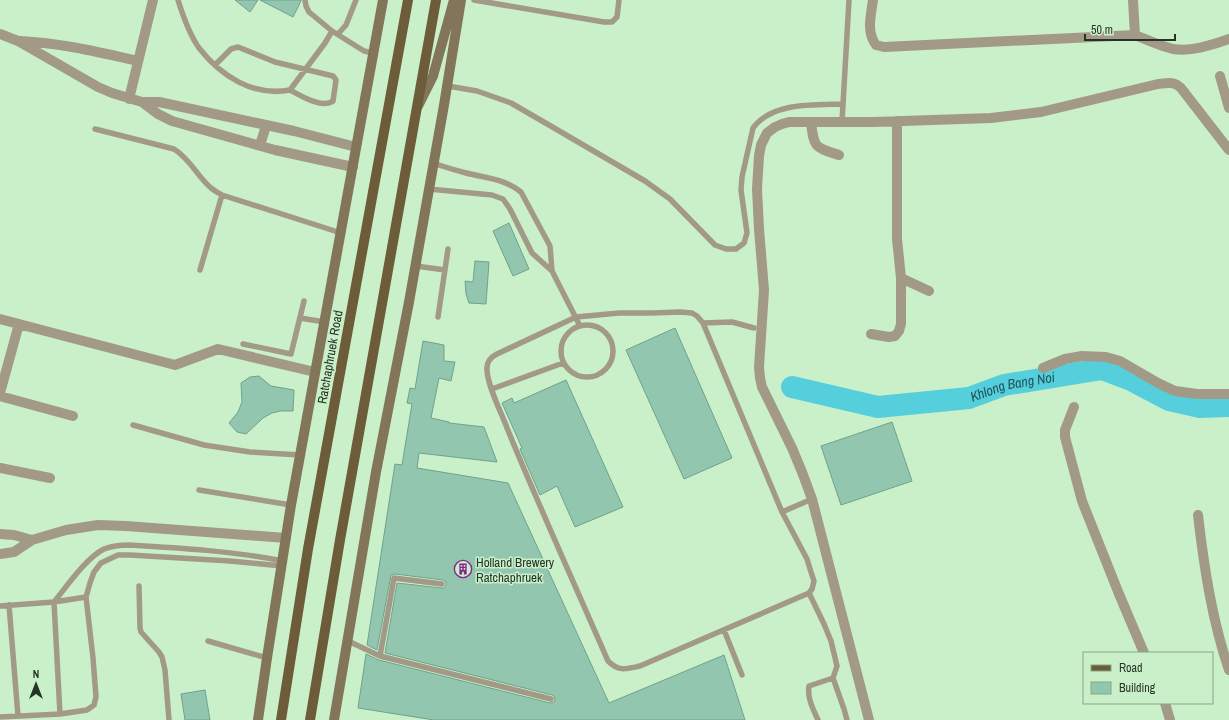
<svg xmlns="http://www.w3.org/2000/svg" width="1229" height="720" font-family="'Archivo Narrow',sans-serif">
	<rect width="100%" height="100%" fill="#caf0ca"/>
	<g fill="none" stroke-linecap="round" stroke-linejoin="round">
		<path stroke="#56cfdd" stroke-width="22" id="s1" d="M 792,387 L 878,407 L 969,398 L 1004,385 L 1102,369 L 1131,380 L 1169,400 L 1200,407 L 1229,406"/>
	</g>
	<path fill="#92c6af" stroke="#6fa28c" d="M 235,0 L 258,0 L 250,12 Z
		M 260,0 L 301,0 L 301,1 L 293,17 Z
		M 509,223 L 529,269 L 513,276 L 493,231 Z
		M 475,261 L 489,262 L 486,304 L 469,303 L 466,294 L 465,281 L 473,282 Z
		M 675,328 L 732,458 L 684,479 L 626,350 Z
		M 423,341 L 444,345 L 444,361 L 455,362 L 451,381 L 439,378 L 431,418 L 449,422 L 449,423 L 484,427 L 497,462 L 419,453 L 417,468 L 508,483 L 609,703 L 724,655 L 745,720 L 434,720 L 358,708 L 366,654 L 379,660 L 550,703 L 554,702 L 555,700 L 554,696 L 552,695 L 385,653 L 397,583 L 442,588 L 444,588 L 446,585 L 446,582 L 443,580 L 395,574 L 391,575 L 377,650 L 367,645 L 395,464 L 402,465 L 412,404 L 407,403 L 410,388 L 415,389 Z
		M 259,376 L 271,386 L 294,390 L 293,411 L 280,411 L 272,413 L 263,418 L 246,434 L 237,432 L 229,423 L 238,412 L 242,402 L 241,383 L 250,377 Z
		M 566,380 L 623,507 L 575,527 L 557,486 L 540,495 L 520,449 L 522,448 L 502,403 L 512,398 L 514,403 Z
		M 892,422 L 912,481 L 841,505 L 821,446 Z
		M 205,690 L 210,720 L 185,720 L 181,694 Z"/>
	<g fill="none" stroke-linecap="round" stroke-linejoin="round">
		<path stroke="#a39987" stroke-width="5.5" d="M 178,0 C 183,16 189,34 199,48 C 221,76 253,97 290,90 L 325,43 L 332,31
			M 305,0 L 306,6 L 309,12 L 332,31 L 364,51 L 373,53
			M 474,0 L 604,22 L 612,22 L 617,17 L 619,0
			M 338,34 L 346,25 L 356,0
			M 215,65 L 231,49 L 238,47 L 275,62 L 333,76 L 336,80 L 333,101 C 322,109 301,96 290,90
			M 448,86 L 477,91 L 511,103 L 549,125 L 645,181 L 670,199 L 715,245 L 726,249 L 736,249 L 744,243 L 747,233 L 741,190 L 742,177 L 753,128 C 772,102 814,105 843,104
			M 842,122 L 849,0
			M 95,129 L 174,149 C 191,160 197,176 211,188 C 215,191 218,193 222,195 L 341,233
			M 433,163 C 444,167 455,170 466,173 C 486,178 505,179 521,192 L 550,246 L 552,271
			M 429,189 L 492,195 L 503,199 L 510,209 L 532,253 L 552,271 L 580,326
			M 416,266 L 445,270
			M 200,270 L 222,195
			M 438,317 L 448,249
			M 300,318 L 325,322
			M 703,323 L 732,322 L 754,328
			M561 351a26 26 0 1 1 52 0a26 26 0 1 1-52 0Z
			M 243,344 L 291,354 L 304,301
			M 492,389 L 563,363
			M 133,425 L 204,445 L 250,452 L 300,455
			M 199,490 L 291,505
			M 782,512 L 703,323 L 697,316 L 692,313 L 680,312 L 652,313 L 619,313 L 576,317 L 497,354 C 491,357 487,361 487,368 C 486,383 502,414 507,428 C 539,506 574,583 608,661 C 619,672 626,669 640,666 L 809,593 L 812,589 L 814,581 L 811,572 L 807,559 L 782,512 L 812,499
			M 139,586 L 140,628 L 141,632 L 159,652 L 162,657 L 165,670 L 169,720
			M 809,593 L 824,624 L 831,641 L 837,666 L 833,678 L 844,709 L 847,720
			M 9,605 L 18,716
			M 0,606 L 54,602 L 86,597
			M 724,630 L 742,675
			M 208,641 L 267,658
			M 348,641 L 380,656 L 551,699
			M 380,656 L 394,578 L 442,584
			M 60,714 L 54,602 C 67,586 86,558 104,549 C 112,546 121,545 129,545 C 181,548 232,551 283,561
			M 0,717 L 60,714 L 87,710 L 94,705 L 96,697 L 93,658 L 86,597 L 90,583 L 94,572 L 101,563 L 118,555 L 130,555 L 230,561 L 282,566
			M 818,720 C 813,709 807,698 809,686 L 833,678"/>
		<path stroke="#a39987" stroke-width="10" d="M 873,0 C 871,15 866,32 876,45 L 884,47 L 1135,35 C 1147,40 1160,46 1173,49 C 1191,52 1212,45 1229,39
			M 1133,0 L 1135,35
			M 0,34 L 18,41 L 98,87 L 112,93 L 142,102 L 159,102 L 294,131 L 356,147
			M 20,41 C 61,43 98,52 138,61
			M 1220,76 L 1229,108
			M 129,99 L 153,0
			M 142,102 L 158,114 L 172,121 L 275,150 L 353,167
			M 897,121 L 897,239 L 901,278 L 929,291
			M 811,122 C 814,148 814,147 839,155
			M 260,145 L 266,126
			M 0,319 L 175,365 L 218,349 L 315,372
			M 871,334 L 889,337 L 895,336 L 899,331 L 901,324 L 901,278
			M 1043,368 L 1065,359 L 1082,356 L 1106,357 L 1120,361 L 1158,383 L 1175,391 L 1197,394 L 1229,394
			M 0,393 L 19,324
			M 0,396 L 73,416
			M 1074,407 L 1065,430 L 1065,437 L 1082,501 L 1119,594 L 1144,653
			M 0,468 L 50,478
			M 1198,515 C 1204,567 1212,620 1229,670
			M 0,534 L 14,535 L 32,540
			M 0,554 L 14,552 L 32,540 L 66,530 L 98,525 L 126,526 L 286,538
			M 1165,703 L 1170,720
			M 869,720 L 812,499 L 802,472 L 792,448 L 762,387 L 760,378 L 759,367 L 764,290 L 759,229 L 757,189 L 759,156 L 761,145 L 767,133 L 775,127 L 782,124 L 789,122 L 874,122 L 991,118 L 1041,112 L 1158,84 C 1167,83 1174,81 1181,88 L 1229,150"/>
		<path stroke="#83755a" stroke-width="10" d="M 418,106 L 433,76 L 454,0
			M 258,720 L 267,658 L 291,505 L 383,0
			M 334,720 L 376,472 L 409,302 L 444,105 L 461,0"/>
		<path stroke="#6c5c39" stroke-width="10" d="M 281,720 L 308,549 L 408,0
			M 310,720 L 340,540 L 436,0"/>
	</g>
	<defs>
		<symbol id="building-ring" viewBox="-11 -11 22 22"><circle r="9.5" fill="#caf0ca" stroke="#87248d" stroke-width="1.5"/><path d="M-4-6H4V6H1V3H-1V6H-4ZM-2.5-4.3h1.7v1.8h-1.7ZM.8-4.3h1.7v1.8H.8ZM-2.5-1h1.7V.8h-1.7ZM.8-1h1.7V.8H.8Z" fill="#87248d"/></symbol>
	</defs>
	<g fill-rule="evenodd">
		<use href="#building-ring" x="453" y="559" width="20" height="20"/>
	</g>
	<g text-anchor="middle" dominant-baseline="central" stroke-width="3" stroke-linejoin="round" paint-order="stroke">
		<g font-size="13" fill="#263426" stroke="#caf0ca">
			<text transform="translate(330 357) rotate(-80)">Ratchaphruek Road</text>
		</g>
		<g font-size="13" fill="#263426" stroke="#caf0ca" text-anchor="start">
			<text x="476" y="562">Holland Brewery<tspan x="476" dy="15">Ratchaphruek</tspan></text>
		</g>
		<g font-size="14" font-style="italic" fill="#1f5359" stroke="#caf0ca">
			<text stroke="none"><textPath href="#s1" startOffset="225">Khlong Bang Noi</textPath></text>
		</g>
	</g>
	<rect x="1083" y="652" width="130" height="52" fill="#caf0ca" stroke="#88a588"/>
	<rect x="1091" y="665" width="20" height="6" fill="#6c5c39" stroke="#88a588"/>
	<text x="1119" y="672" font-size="12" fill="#263426">Road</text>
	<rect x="1091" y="682" width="20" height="12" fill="#92c6af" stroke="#88a588"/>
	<text x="1119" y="692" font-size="12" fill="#263426">Building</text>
	<g transform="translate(36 684)" stroke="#caf0ca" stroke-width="3" paint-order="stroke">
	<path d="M0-3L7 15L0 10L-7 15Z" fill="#263426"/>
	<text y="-6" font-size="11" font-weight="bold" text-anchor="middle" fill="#263426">N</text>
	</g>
	<path d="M1085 34v6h90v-6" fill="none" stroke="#263426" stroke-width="2"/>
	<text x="1091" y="34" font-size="12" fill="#263426" stroke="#caf0ca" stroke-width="3" paint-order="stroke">50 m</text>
</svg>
